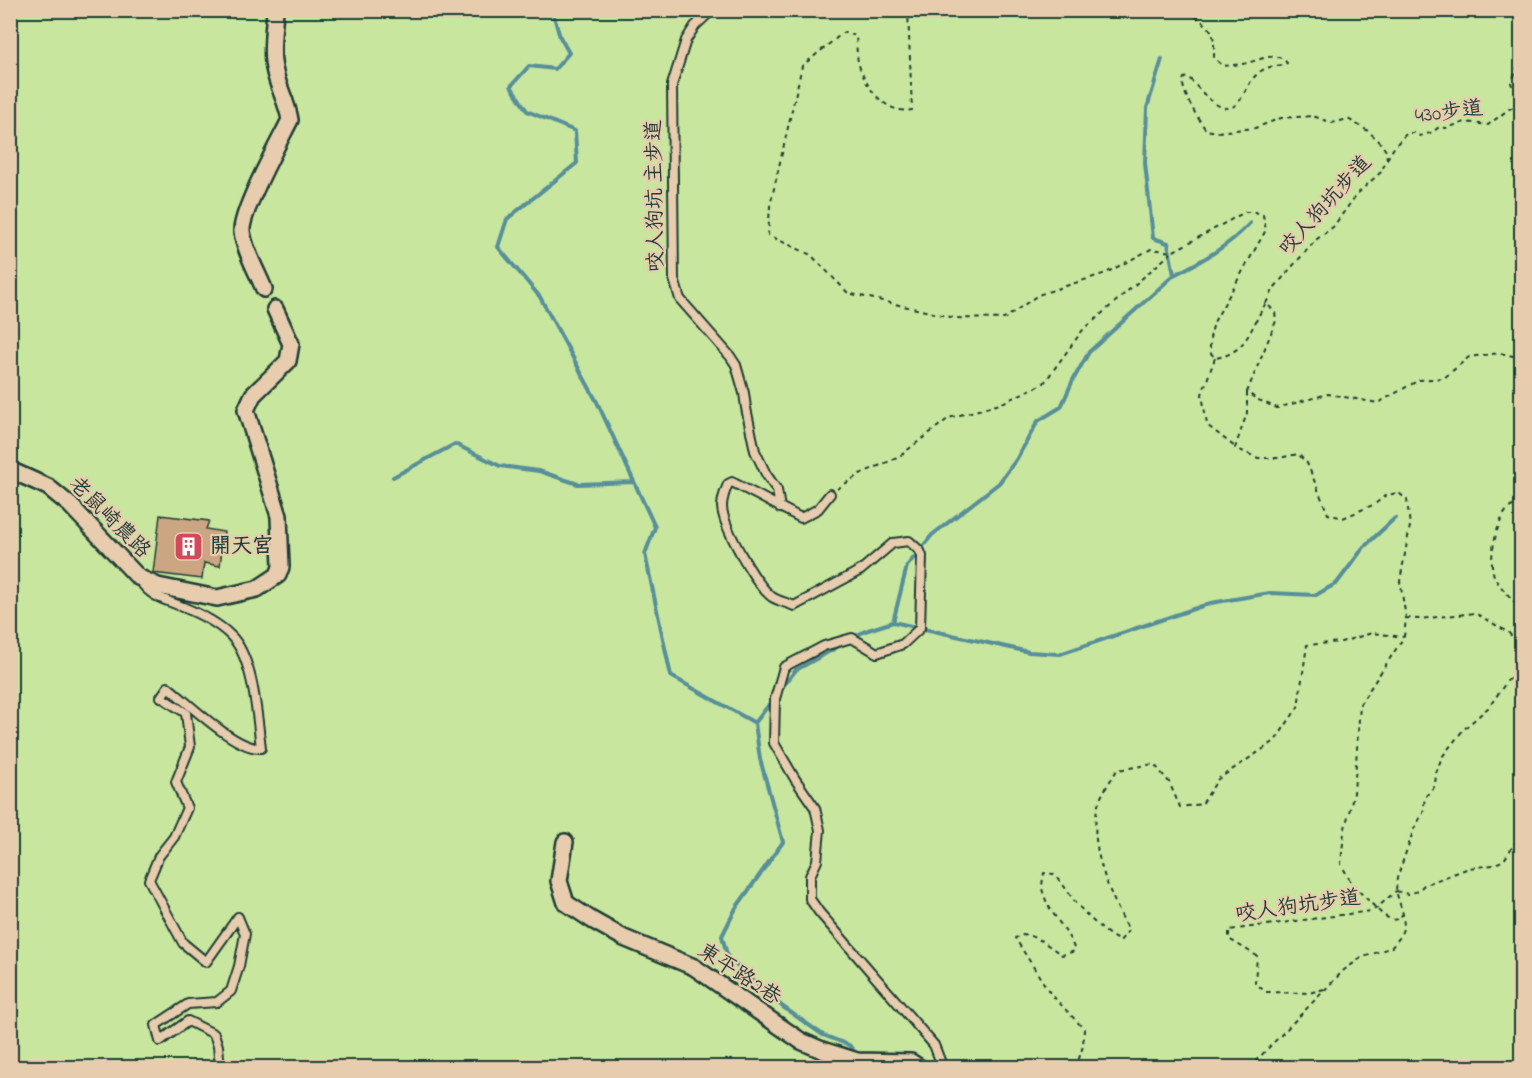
<svg xmlns="http://www.w3.org/2000/svg" width="1532" height="1078" font-family="'Indie Flower','LXGW WenKai TC',sans-serif">
	<rect width="100%" height="100%" fill="#e7ccae"/>
	<filter id="ink" filterUnits="userSpaceOnUse"><feTurbulence type="fractalNoise" baseFrequency=".0167" numOctaves="2"/><feDisplacementMap in="SourceGraphic" scale="12" xChannelSelector="R" yChannelSelector="G"/><feConvolveMatrix kernelMatrix="1 2 1 2 8 2 1 2 1" color-interpolation-filters="sRGB"/></filter>
	<g filter="url(#ink)">
		<path fill="#c8e69d" stroke="#749268" stroke-width="1.5" d="M 11,11 L 1521,11 L 1521,1067 L 11,1067 Z"/>
		<g fill="none" stroke-linecap="round" stroke-linejoin="round">
			<path stroke="#578f9a" stroke-width="4" d="M 552,10 L 560,37 L 569,53 L 555,69 L 529,66 L 511,86 L 527,111 L 575,131 L 577,163 L 507,219 L 498,247 L 540,297 L 597,402 L 655,527 L 645,554 L 671,676 L 755,723 L 760,759 L 783,842 L 736,908 L 722,936 L 728,958 L 783,1007 L 823,1035 L 849,1045 L 858,1056
				M 1174,275 C 1202,261 1229,246 1250,223
				M 393,477 L 455,444 L 500,466 L 539,471 L 578,484 L 634,482
				M 893,622 L 1029,652 L 1060,654 L 1211,603 L 1270,593 L 1316,595 L 1337,583 L 1364,547 L 1395,518
				M 852,638 L 865,631 L 893,622 L 907,566 L 932,535 L 999,483 L 1016,460 L 1038,421 L 1061,407 L 1073,380 L 1089,352 L 1174,275 L 1168,243 L 1153,238 L 1145,163 L 1147,108 L 1162,59
				M 780,690 L 796,670 L 843,644
				M 755,723 L 774,698"/>
		</g>
		<path fill="#cca683" stroke="#1f3d34" stroke-width="1.5" d="M 160,515 L 209,521 L 206,529 L 224,532 L 220,566 L 204,563 L 202,579 L 153,573 Z"/>
		<g fill="none" stroke-linecap="round" stroke-linejoin="round">
			<defs>
				<path id="lane" d="M 712,10 L 695,26 L 686,40 L 672,85 L 674,279 L 680,299 L 730,356 L 736,365 L 744,393 L 746,408 L 755,451 L 766,474 L 777,490 L 780,508
					M 830,494 L 818,509 L 801,518 L 732,482 L 728,484 C 725,491 722,499 722,507 C 723,527 756,585 772,597 C 778,601 788,603 794,606 L 861,570 L 893,543 L 909,541 L 920,551 L 922,556 L 920,628 L 903,644 L 877,653 L 852,638 L 824,646 L 784,667 L 775,699 L 774,743 L 795,779 L 815,808 L 820,830 L 817,861 L 810,876 L 810,899 L 819,912 L 934,1045 L 943,1068
					M 141,582 C 150,597 167,600 183,607 C 200,614 217,622 230,635 C 254,657 257,717 261,748 C 236,750 189,704 168,687 L 161,697 L 186,713 L 190,747 L 176,782 L 187,808 L 174,837 L 159,856 L 149,880 L 183,943 L 206,962 L 238,917 L 245,934 L 239,966 L 231,991 L 217,1002 L 188,1004 L 156,1025 L 160,1041 L 188,1021 L 214,1034 L 218,1046 L 220,1068"/>
				<path id="street" d="M 264,289 C 257,271 245,252 242,232 C 240,213 279,142 290,120 C 287,100 275,83 273,62 C 271,46 274,27 275,10
					M 10,470 L 48,487 L 70,505 L 138,577 L 158,586 L 217,598 L 257,589 L 278,575 L 281,567 L 279,516 L 246,410 L 253,395 L 288,361 L 291,344 L 275,309
					M 565,842 L 559,881 L 566,903 L 592,920 L 624,938 L 694,967 L 801,1041 L 822,1050 L 857,1061 L 911,1062 L 920,1068"/>
			</defs>
			<use href="#lane" stroke="#1f3d34" stroke-width="12"/>
			<use href="#street" stroke="#1f3d34" stroke-width="20"/>
			<path stroke="#1f3d34" stroke-width="2" stroke-dasharray="4.5 4.5" stroke-linecap="butt" d="M 908,10 L 912,110 C 886,115 866,88 859,65 C 856,56 857,46 856,36 L 844,32 L 802,66 L 770,206 L 768,235 L 811,255 L 848,293 L 955,318 L 1004,319 L 1038,295 L 1106,273 L 1151,249 L 1172,252 L 1245,212 L 1255,212 L 1263,215 L 1266,230 L 1214,322 L 1210,338 L 1210,352 L 1215,358 C 1247,354 1251,326 1266,303 L 1275,312 L 1276,321 L 1247,392 L 1256,399 L 1277,408 L 1328,394 L 1378,403 L 1419,380 L 1444,378 L 1469,357 L 1500,353 L 1522,358
				M 1188,10 C 1211,30 1215,25 1214,58 L 1223,66 C 1231,65 1239,65 1247,63 C 1260,60 1277,50 1287,63 C 1279,67 1270,65 1261,71 C 1251,78 1248,87 1242,97 C 1226,126 1201,90 1188,77 L 1184,78 C 1178,88 1199,120 1206,130 L 1217,132 L 1255,128 L 1281,118 L 1313,116 L 1332,123 L 1348,119 L 1368,131 L 1380,142 L 1386,151 L 1387,159 L 1381,172 L 1357,194 L 1333,227 L 1317,239 L 1290,269 L 1275,287 L 1266,303
				M 1522,57 L 1511,83 L 1514,89 L 1522,90
				M 1387,159 L 1395,146 L 1407,133 L 1414,133 L 1420,136 L 1433,132 L 1439,127 L 1446,128 L 1465,122 L 1488,125 L 1509,109 L 1522,104
				M 1215,358 L 1202,394 L 1207,425 L 1235,447
				M 1247,392 L 1247,413 L 1235,448 L 1258,458 L 1279,458 L 1298,454 L 1307,463 L 1328,514 L 1343,518 L 1375,504 L 1386,495 L 1399,493 L 1407,500 L 1410,526 L 1400,581 L 1406,618 L 1404,637 L 1360,704 L 1354,793 L 1344,832 L 1341,864 L 1352,884 L 1383,915 L 1392,920 L 1398,919 L 1403,914
				M 837,489 L 860,474 L 897,458 L 949,418 L 1000,404 L 1044,383 L 1082,331 L 1171,253
				M 1522,503 C 1518,504 1511,506 1508,509 C 1497,520 1489,557 1493,572 C 1495,584 1514,600 1522,610
				M 1406,618 L 1419,619 L 1475,613 L 1508,632 L 1522,648
				M 1396,891 L 1408,894 L 1418,891 L 1424,885 L 1469,868 L 1493,865 L 1504,860 L 1522,832
				M 1324,989 L 1309,993 L 1266,992 L 1255,983 L 1257,956 L 1229,939 L 1229,930 L 1371,911 L 1377,908 L 1396,891
				M 1076,1068 L 1083,1046 L 1084,1029 L 1050,993 L 1015,938 L 1026,934 L 1042,941 L 1062,955 L 1075,951 C 1068,929 1049,914 1043,892 C 1041,887 1043,879 1044,873 L 1054,874 C 1064,884 1069,895 1077,904 C 1089,918 1104,933 1120,941 L 1129,930 C 1110,896 1086,842 1099,802 C 1103,791 1111,780 1117,770 L 1154,764 L 1169,782 L 1180,807 L 1202,804 L 1218,779 L 1275,741 L 1298,707 L 1307,645 L 1341,642 L 1372,633 L 1404,637
				M 1249,1068 L 1344,970 L 1361,958 L 1392,947 L 1400,937 L 1404,926 L 1403,914 L 1396,891 L 1397,878 L 1414,829 L 1423,813 L 1425,797 L 1435,786 L 1436,773 L 1442,757 L 1463,730 L 1489,707 L 1512,674 L 1522,649"/>
			<use href="#lane" stroke="#e7ccae" stroke-width="8"/>
			<use href="#street" stroke="#e7ccae" stroke-width="15"/>
		</g>
	</g>
	<defs>
		<symbol id="building-square" viewBox="-11 -11 22 22"><rect x="-9" y="-9" width="18" height="18" rx="4" fill="#d1495b" stroke="#e7ccae"/><path d="M-4-6H4V6H1V3H-1V6H-4ZM-2.5-4.3h1.7v1.8h-1.7ZM.8-4.3h1.7v1.8H.8ZM-2.5-1h1.7V.8h-1.7ZM.8-1h1.7V.8H.8Z" fill="#fff"/></symbol>
	</defs>
	<g fill-rule="evenodd">
		<use href="#building-square" x="172" y="530" width="33" height="33"/>
	</g>
	<g text-anchor="middle" dominant-baseline="central" stroke-width="4.5" stroke-linejoin="round" paint-order="stroke">
		<g font-size="21" fill="#1f3d34" stroke="#e7ccae">
			<text transform="translate(1449 113) rotate(-7)">430步道</text>
			<text transform="translate(656 196) rotate(-91)">咬人狗坑 主步道</text>
			<text transform="translate(1326 206) rotate(-48)">咬人狗坑步道</text>
			<text transform="translate(109 518) rotate(45)">老鼠崎農路</text>
			<text transform="translate(1298 907) rotate(-8)">咬人狗坑步道</text>
			<text transform="translate(739 975) rotate(33)">東平路2巷</text>
		</g>
		<g font-size="21" font-weight="bold" fill="#1f3d34" stroke="#e7ccae" text-anchor="start">
			<text x="210" y="547">開天宮</text>
		</g>
	</g>
	<rect width="1532" height="1078" fill="none" stroke="#e7ccae" stroke-width="36"/>
	<rect x="18" y="18" width="1496" height="1042" fill="none" stroke="#1f3d34" stroke-width="2" filter="url(#ink)"/>
</svg>
